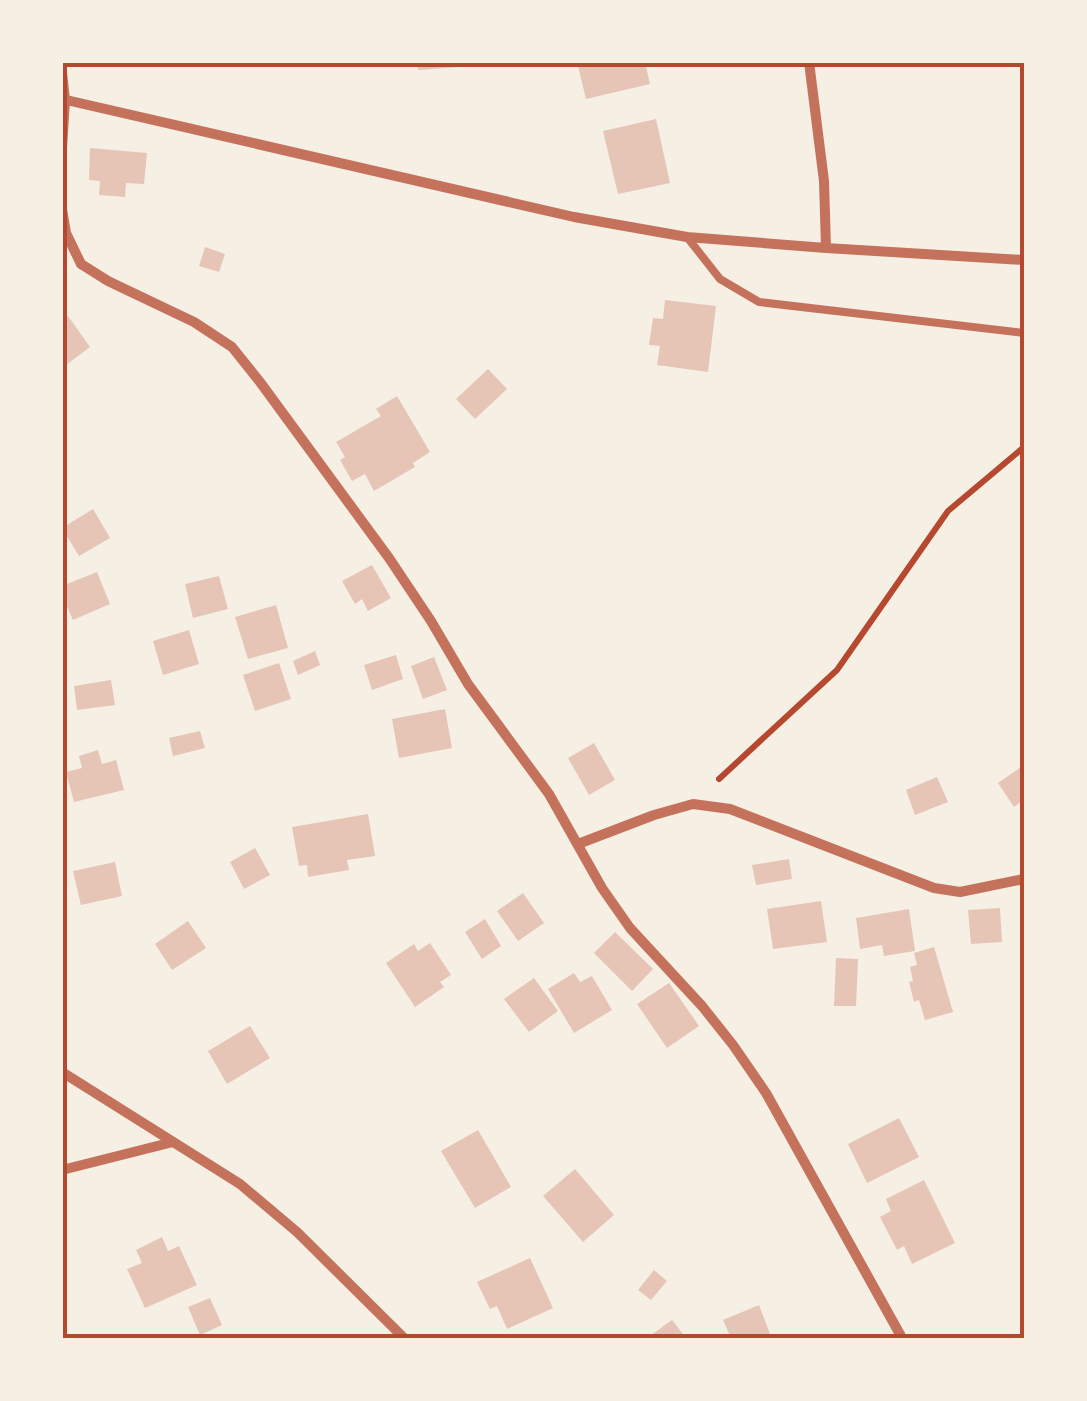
<svg xmlns="http://www.w3.org/2000/svg" width="1087" height="1401" font-family="Lato,sans-serif">
	<rect width="100%" height="100%" fill="#f6efe4"/>
	<path fill="#e6c5b7" d="M 417,62 L 488,62 L 488,65 L 418,70 Z
		M 577,62 L 645,62 L 650,84 L 586,99 Z
		M 656,119 L 670,183 L 618,194 L 603,131 Z
		M 90,148 L 147,153 L 144,184 L 126,183 L 125,197 L 99,195 L 100,181 L 89,180 Z
		M 205,247 L 225,254 L 219,272 L 199,266 Z
		M 665,300 L 716,306 L 708,372 L 657,365 L 660,346 L 649,345 L 653,318 L 663,319 Z
		M 68,316 L 90,347 L 62,368 L 62,321 Z
		M 488,369 L 507,389 L 475,419 L 456,399 Z
		M 397,396 L 430,452 L 413,463 L 415,467 L 374,491 L 365,474 L 352,481 L 340,460 L 345,457 L 336,442 L 381,416 L 376,409 Z
		M 93,509 L 110,538 L 79,556 L 62,528 Z
		M 372,565 L 391,598 L 368,611 L 362,599 L 355,604 L 342,581 Z
		M 97,572 L 110,604 L 73,620 L 62,595 L 62,586 Z
		M 219,576 L 228,609 L 193,618 L 185,584 Z
		M 276,605 L 288,648 L 248,659 L 235,617 Z
		M 189,630 L 199,664 L 163,675 L 153,641 Z
		M 315,651 L 320,665 L 298,675 L 293,661 Z
		M 396,655 L 403,679 L 372,690 L 364,665 Z
		M 434,657 L 447,690 L 423,699 L 411,666 Z
		M 279,663 L 291,699 L 255,711 L 243,675 Z
		M 111,680 L 115,705 L 77,710 L 74,686 Z
		M 445,709 L 452,748 L 399,758 L 392,719 Z
		M 200,731 L 205,748 L 173,756 L 169,738 Z
		M 594,743 L 615,780 L 589,795 L 568,758 Z
		M 98,750 L 102,764 L 116,760 L 124,790 L 74,802 L 66,772 L 82,768 L 79,756 Z
		M 1024,765 L 1024,800 L 1014,807 L 998,783 Z
		M 937,777 L 948,802 L 915,815 L 906,790 Z
		M 368,814 L 375,856 L 347,860 L 349,870 L 308,877 L 307,865 L 299,866 L 292,827 Z
		M 255,848 L 270,875 L 244,889 L 230,862 Z
		M 789,859 L 792,879 L 756,885 L 752,865 Z
		M 115,862 L 122,896 L 81,905 L 73,871 Z
		M 523,893 L 544,923 L 518,941 L 497,911 Z
		M 821,901 L 827,942 L 773,949 L 767,909 Z
		M 1000,908 L 1002,942 L 971,944 L 968,910 Z
		M 909,909 L 915,951 L 884,956 L 882,945 L 860,949 L 856,918 Z
		M 485,919 L 501,946 L 482,959 L 465,932 Z
		M 188,921 L 206,948 L 172,970 L 155,944 Z
		M 615,932 L 653,969 L 632,991 L 594,953 Z
		M 430,943 L 451,975 L 440,982 L 444,987 L 415,1007 L 386,963 L 414,944 L 418,951 Z
		M 934,947 L 953,1012 L 925,1020 L 919,1000 L 914,1002 L 909,982 L 913,981 L 910,967 L 917,965 L 914,953 Z
		M 836,958 L 858,959 L 856,1006 L 834,1006 Z
		M 574,973 L 580,982 L 592,976 L 612,1010 L 574,1033 L 548,989 Z
		M 534,978 L 558,1011 L 529,1032 L 504,999 Z
		M 669,983 L 699,1026 L 667,1048 L 637,1004 Z
		M 250,1026 L 270,1058 L 227,1084 L 208,1051 Z
		M 899,1118 L 919,1157 L 867,1183 L 848,1144 Z
		M 478,1130 L 511,1187 L 475,1208 L 441,1151 Z
		M 575,1169 L 614,1215 L 583,1242 L 543,1196 Z
		M 924,1180 L 955,1243 L 912,1264 L 904,1246 L 897,1250 L 880,1217 L 891,1211 L 886,1199 Z
		M 162,1237 L 168,1251 L 179,1246 L 197,1285 L 145,1308 L 127,1269 L 142,1263 L 136,1250 Z
		M 530,1258 L 553,1308 L 507,1329 L 497,1306 L 490,1309 L 477,1282 Z
		M 654,1270 L 667,1281 L 651,1300 L 638,1290 Z
		M 210,1298 L 222,1325 L 200,1335 L 188,1307 Z
		M 759,1305 L 770,1334 L 759,1338 L 731,1338 L 723,1320 Z
		M 672,1320 L 686,1338 L 647,1338 Z"/>
	<g fill="none" stroke-linecap="round" stroke-linejoin="round">
		<path stroke="#b5482f" stroke-width="6" d="M 719,779 L 837,670 L 948,511 L 1024,447"/>
		<path stroke="#c5725c" stroke-width="8" d="M 687,237 L 720,279 L 759,302 L 1024,333"/>
		<path stroke="#c5725c" stroke-width="10" d="M 809,62 L 824,181 L 826,248
			M 62,72 L 65,100 L 62,148
			M 62,99 L 574,217 L 687,237 L 826,248 L 1024,260
			M 62,209 L 66,233 L 81,264 L 108,281 L 194,322 L 232,347 L 260,382 L 389,558 L 431,621 L 468,684 L 549,794 L 602,888 L 630,928 L 702,1006 L 733,1045 L 766,1093 L 902,1338
			M 578,844 L 654,815 L 693,804 L 730,809 L 934,888 L 960,892 L 1024,879
			M 62,1072 L 240,1184 L 297,1232 L 404,1338
			M 62,1170 L 173,1142"/>
	</g>
	<rect width="1087" height="1401" fill="none" stroke="#f6efe4" stroke-width="130"/>
	<rect x="65" y="65" width="957" height="1271" fill="none" stroke="#b5482f" stroke-width="4"/>
</svg>
